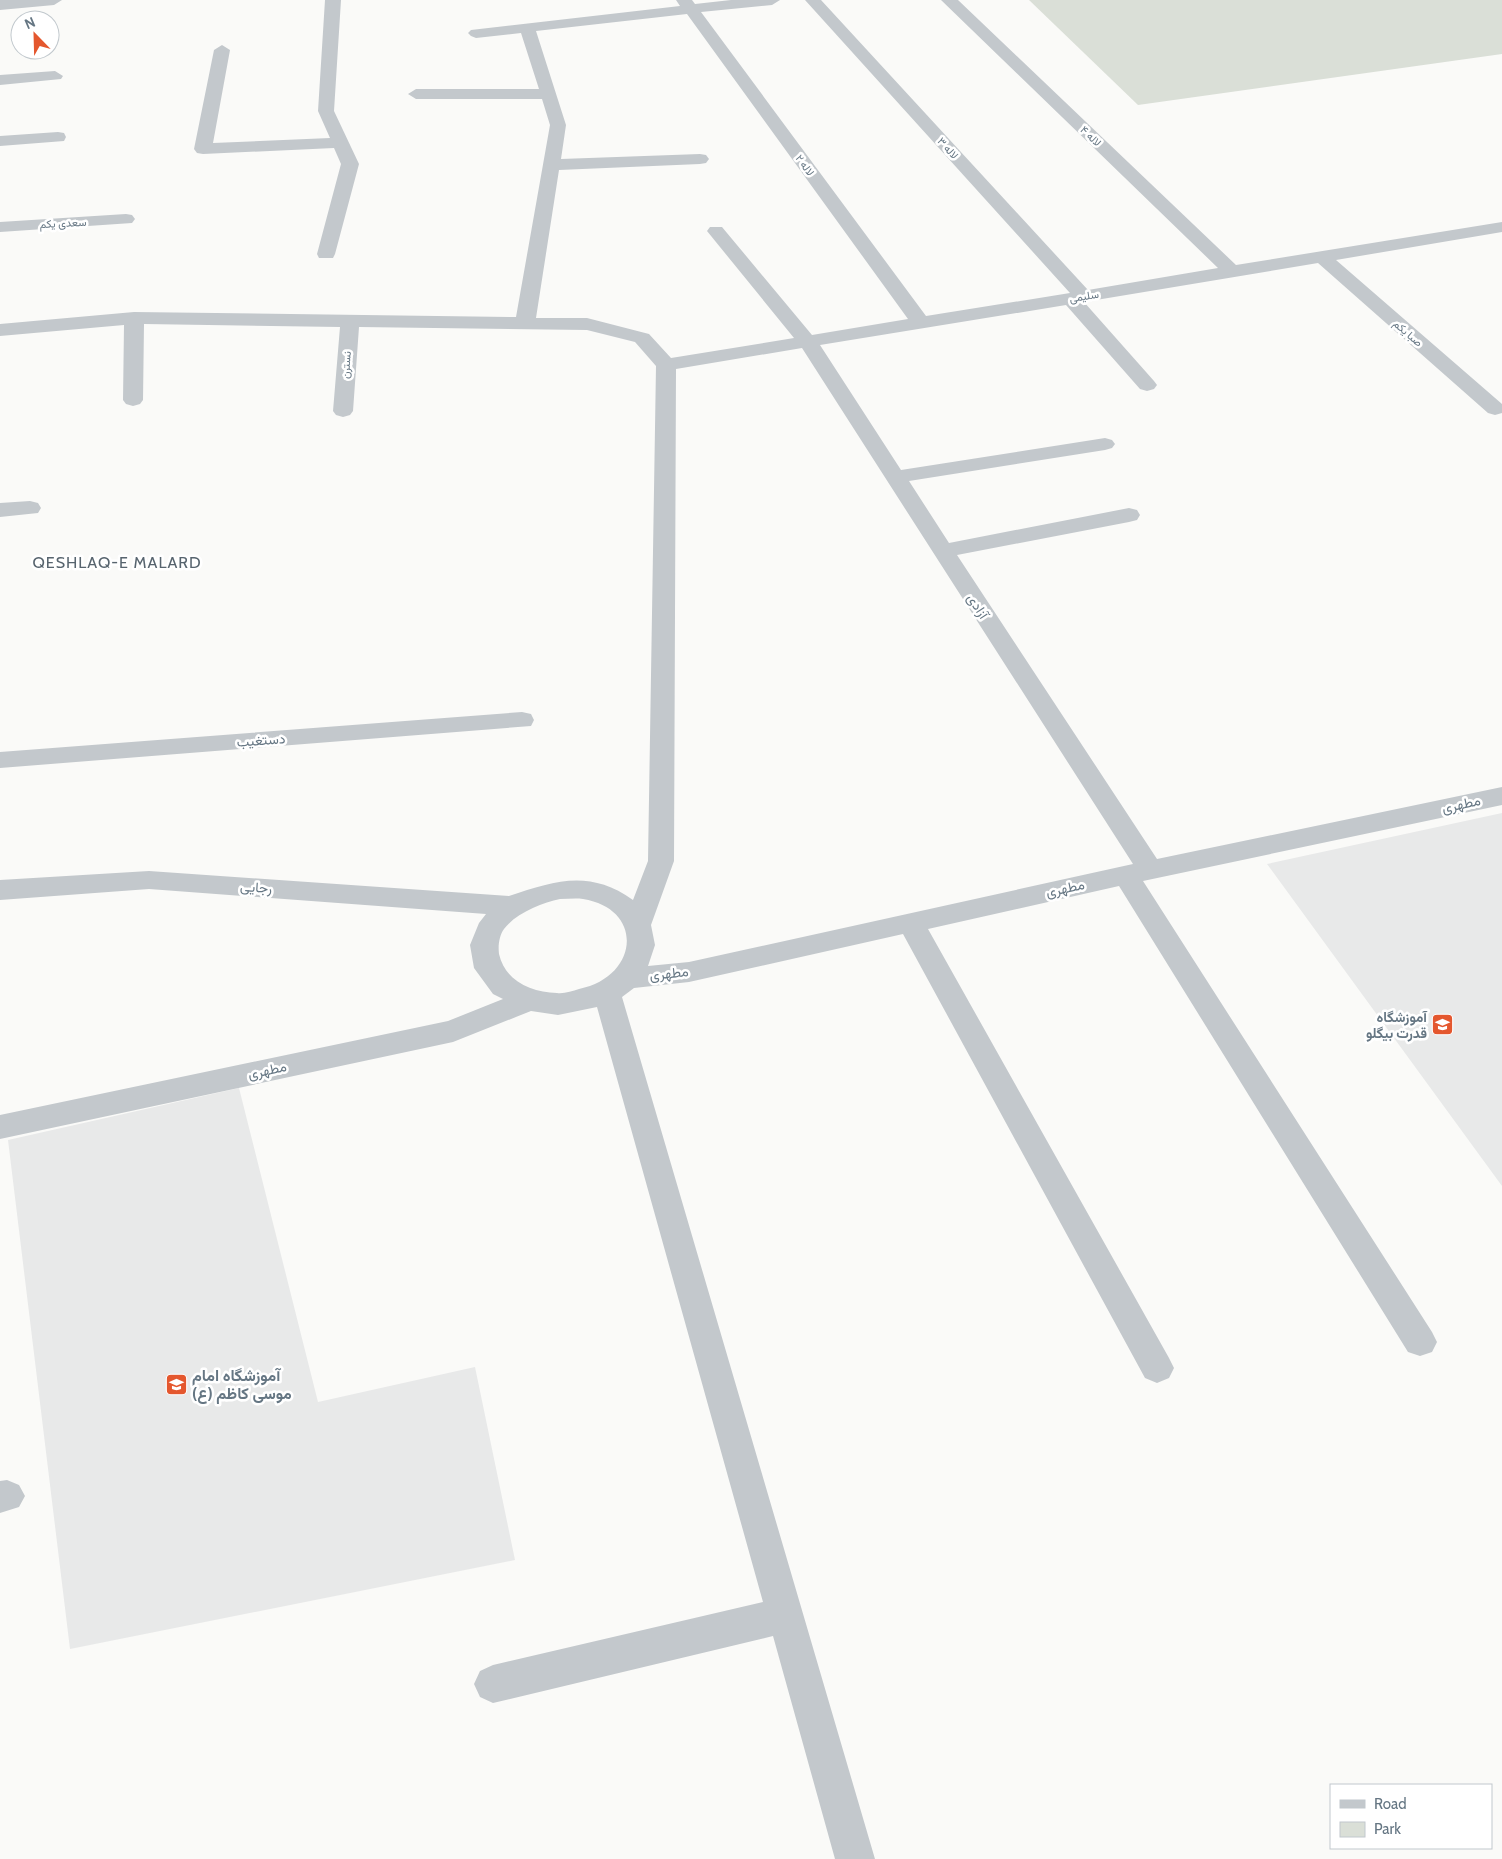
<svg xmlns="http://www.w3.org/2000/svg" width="1502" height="1859" font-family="Cabin,Vazirmatn,sans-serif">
	<rect width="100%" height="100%" fill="#fafaf8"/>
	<path fill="#e8e9e9" d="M 1502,813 L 1502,1186 L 1267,864 Z
		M 239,1088 L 318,1402 L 475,1367 L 515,1560 L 70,1649 L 8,1140 Z"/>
	<path fill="#dadfd7" d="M 1029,0 L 1502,0 L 1502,54 L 1138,105 Z"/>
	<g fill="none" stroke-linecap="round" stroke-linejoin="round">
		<path fill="#c3c8cc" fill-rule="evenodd" d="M 0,0 L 62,0 L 54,5 L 0,10 Z
			M 325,0 L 341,0 L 334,111 L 359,164 L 335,254 L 333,258 L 319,258 L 317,254 L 341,164 L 334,148 L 203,154 L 197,153 L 194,149 L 214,50 L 222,45 L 230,50 L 213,143 L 330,138 L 318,111 Z
			M 676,0 L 692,0 L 695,4 L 731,0 L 780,0 L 772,5 L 701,12 L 926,316 L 1070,293 L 805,0 L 821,0 L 1088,290 L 1218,268 L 941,0 L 958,0 L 1236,265 L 1502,222 L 1502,232 L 1336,260 L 1502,404 L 1502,413 L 1495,415 L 1488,413 L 1318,263 L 1084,302 L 1154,381 L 1157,385 L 1154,389 L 1147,391 L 1140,389 L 1066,305 L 820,345 L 901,470 L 1105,438 L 1112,440 L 1115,444 L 1112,448 L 1105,450 L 909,481 L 949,543 L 1129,508 L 1137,510 L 1140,515 L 1137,520 L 1129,522 L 957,555 L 1157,859 L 1502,787 L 1502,805 L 1143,881 L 1432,1332 L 1437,1342 L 1432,1352 L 1420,1356 L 1408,1352 L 1119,886 L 928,929 L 1169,1358 L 1174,1368 L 1169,1378 L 1157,1383 L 1145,1378 L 903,934 L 689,982 L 634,988 L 622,997 L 875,1859 L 835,1859 L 773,1636 L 493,1703 L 480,1697 L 474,1684 L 480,1671 L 493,1665 L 763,1602 L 597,1007 L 558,1015 L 531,1011 L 453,1042 L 0,1139 L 0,1115 L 448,1021 L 503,999 L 493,994 L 474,968 L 470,945 L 479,923 L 486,914 L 149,889 L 0,900 L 0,880 L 149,871 L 509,896 C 555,881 589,869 633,900 L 648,861 L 656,366 L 635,342 L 587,330 L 359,327 L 353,411 L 350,415 L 343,417 L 336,415 L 333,411 L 340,327 L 144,324 L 143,400 L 140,404 L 133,406 L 126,404 L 123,400 L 124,325 L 0,336 L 0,324 L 134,312 L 516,317 L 550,125 L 542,99 L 416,99 L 408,94 L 416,89 L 539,89 L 521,33 L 476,38 L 471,36 L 468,33 L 471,30 L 680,6 ZM 687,14 L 908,319 L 812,335 L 722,227 L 710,227 L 707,231 L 794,338 L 671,358 L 649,334 L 587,318 L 536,318 L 559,170 L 700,164 L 706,163 L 709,159 L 706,155 L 700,154 L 561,159 L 566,125 L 536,31 ZM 802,348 L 1133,864 L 689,962 L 648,966 L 655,945 L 651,925 L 674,861 L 676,369 ZM 560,899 C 568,899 576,898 583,899 C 645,909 639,977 579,989 C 572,991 564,994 557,993 C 531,992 505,981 499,954 C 498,946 499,936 504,929 C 516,913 542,903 560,899 Z
			M 55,71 L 63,76 L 61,79 L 0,85 L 0,75 Z
			M 58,132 L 64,133 L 66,137 L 64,141 L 0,146 L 0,136 Z
			M 126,214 L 132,215 L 135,219 L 132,223 L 0,232 L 0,222 Z
			M 30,501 L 38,503 L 41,508 L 38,513 L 0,517 L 0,503 Z
			M 522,712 L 531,714 L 534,720 L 531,726 L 0,768 L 0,752 Z
			M 7,1480 L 19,1485 L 25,1496 L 19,1507 L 0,1513 L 0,1481 Z"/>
	</g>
	<defs>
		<symbol id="school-square" viewBox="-11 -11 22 22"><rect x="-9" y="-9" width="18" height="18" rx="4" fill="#e4572e" stroke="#fff"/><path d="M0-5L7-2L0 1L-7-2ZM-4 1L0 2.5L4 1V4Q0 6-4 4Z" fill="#fff"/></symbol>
	</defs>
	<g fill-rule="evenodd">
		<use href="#school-square" x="1430" y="1012" width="25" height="25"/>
		<use href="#school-square" x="164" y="1372" width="25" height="25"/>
	</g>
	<g text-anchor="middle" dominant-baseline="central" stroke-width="5" stroke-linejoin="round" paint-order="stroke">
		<g font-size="11" fill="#657683" stroke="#fff">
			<text transform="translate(1091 136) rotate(44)">لاله ۴</text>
			<text transform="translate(948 148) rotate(48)">لاله ۳</text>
			<text transform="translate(805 165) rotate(54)">لاله ۲</text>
			<text transform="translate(63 223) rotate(-3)">سعدی یکم</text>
			<text transform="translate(1084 296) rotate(-9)">سلیمی</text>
			<text transform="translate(1408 333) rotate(41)">صبا یکم</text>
			<text transform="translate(346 365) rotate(-86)">نسترن</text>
		</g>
		<g font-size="14" fill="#657683" stroke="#fff">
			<text transform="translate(978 606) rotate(57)">آزادی</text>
			<text transform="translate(261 740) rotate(-4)">دستغیب</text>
			<text transform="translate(1461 804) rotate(-12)">مطهری</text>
			<text transform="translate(256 887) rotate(4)">رجایی</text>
			<text transform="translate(1065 888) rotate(-12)">مطهری</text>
			<text transform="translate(669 973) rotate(-6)">مطهری</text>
			<text transform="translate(267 1070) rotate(-12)">مطهری</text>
		</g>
		<g font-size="14" font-weight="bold" fill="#657683" stroke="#fff" text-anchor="end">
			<text x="1427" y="1017">آموزشگاه<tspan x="1427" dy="16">قدرت بیگلو</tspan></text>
		</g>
		<g font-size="16" letter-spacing="1" fill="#57646e" stroke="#fff">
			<text x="117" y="562">QESHLAQ-E MALARD</text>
		</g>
		<g font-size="16" font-weight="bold" fill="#657683" stroke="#fff" text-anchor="start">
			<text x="192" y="1375">آموزشگاه امام<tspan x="192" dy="18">موسی کاظم (ع)</tspan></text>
		</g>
	</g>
	<rect x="1330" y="1784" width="162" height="65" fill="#ffffff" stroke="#c1c8cd"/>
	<rect x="1340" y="1800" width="25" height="8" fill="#c3c8cc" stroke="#c1c8cd"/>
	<text x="1374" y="1809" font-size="15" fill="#657683">Road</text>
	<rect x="1340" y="1822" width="25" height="15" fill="#dadfd7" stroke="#c1c8cd"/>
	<text x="1374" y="1834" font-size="15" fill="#657683">Park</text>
	<g transform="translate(35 35) rotate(337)"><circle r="24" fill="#ffffff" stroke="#c1c8cd"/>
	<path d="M0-4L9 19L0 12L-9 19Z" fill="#e4572e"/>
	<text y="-8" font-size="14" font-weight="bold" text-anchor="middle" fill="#657683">N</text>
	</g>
</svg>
